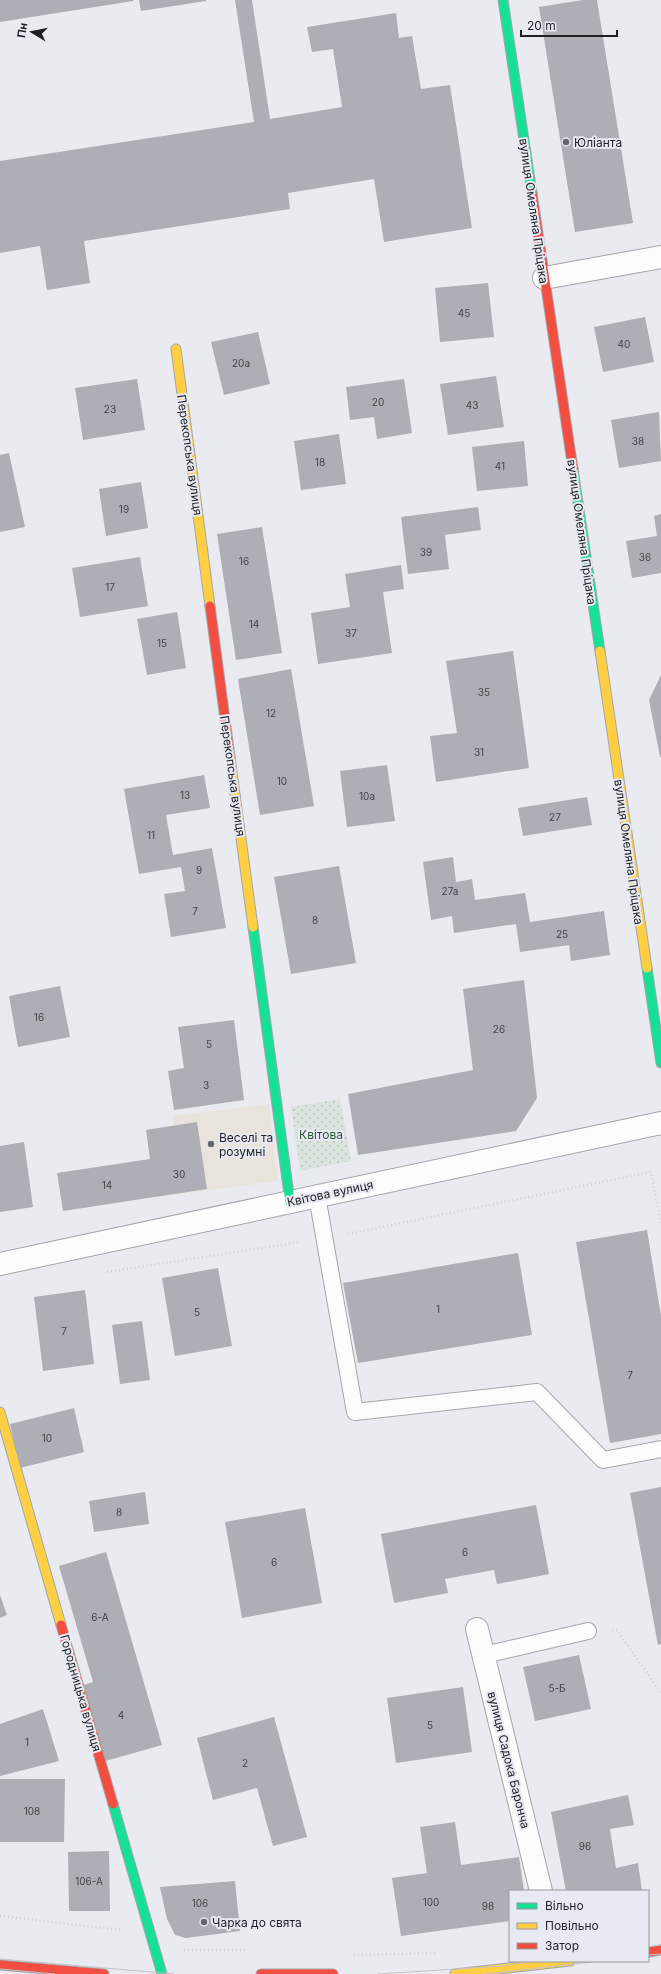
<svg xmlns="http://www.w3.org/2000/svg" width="661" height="1974" font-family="Inter,sans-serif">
	<defs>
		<pattern id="green-dots" width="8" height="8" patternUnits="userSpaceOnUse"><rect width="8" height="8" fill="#d9e4dc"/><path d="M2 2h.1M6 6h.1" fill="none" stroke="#bac3bc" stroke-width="1.8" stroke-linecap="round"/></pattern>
	</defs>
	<rect width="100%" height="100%" fill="#eaebf0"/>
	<path fill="#e9e4db" d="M 269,1104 L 278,1181 L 156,1197 L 146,1130 L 174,1125 L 173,1116 Z"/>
	<path fill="url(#green-dots)" d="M 340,1099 L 351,1161 L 300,1171 L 291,1107 Z"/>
	<path fill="#adaeb6" d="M 0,0 L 133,0 L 133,1 L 0,22 Z
		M 139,0 L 206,0 L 206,1 L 141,11 Z
		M 235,0 L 252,0 L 270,119 L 342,107 L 333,49 L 312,52 L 307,27 L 396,13 L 399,38 L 412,36 L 421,89 L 450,85 L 472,228 L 384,242 L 374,179 L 288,193 L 290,209 L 84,241 L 90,283 L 47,290 L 40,246 L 0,253 L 0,161 L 254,122 Z
		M 583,0 L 597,0 L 633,223 L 575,232 L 539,7 Z
		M 488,283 L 494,337 L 440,342 L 435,288 Z
		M 645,317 L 654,362 L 603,372 L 594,327 Z
		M 258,332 L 270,384 L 224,395 L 211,342 Z
		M 496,376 L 504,427 L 448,435 L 440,384 Z
		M 137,379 L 145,430 L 83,440 L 75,388 Z
		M 404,379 L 412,433 L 377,439 L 374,417 L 350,420 L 346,387 Z
		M 659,412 L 661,461 L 619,468 L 611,420 Z
		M 339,434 L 346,484 L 301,490 L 294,441 Z
		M 524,441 L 528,486 L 477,491 L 472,447 Z
		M 9,453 L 25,527 L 0,532 L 0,455 Z
		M 141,482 L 148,528 L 106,536 L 99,489 Z
		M 478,507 L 481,530 L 445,535 L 449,569 L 408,574 L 401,517 Z
		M 661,514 L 661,573 L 632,578 L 626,541 L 657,536 L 654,516 Z
		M 262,527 L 282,653 L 236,660 L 217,534 Z
		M 140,557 L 148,606 L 80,617 L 72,568 Z
		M 401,565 L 404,589 L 383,592 L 392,653 L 318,664 L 311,613 L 350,607 L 345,574 Z
		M 177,612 L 186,668 L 147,675 L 137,619 Z
		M 513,651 L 529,768 L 436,782 L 430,736 L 457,733 L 446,661 Z
		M 291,669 L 314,806 L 260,815 L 238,679 Z
		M 661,675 L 661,757 L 660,757 L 649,700 Z
		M 387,765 L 395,821 L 347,827 L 340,771 Z
		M 204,775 L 210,808 L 166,815 L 173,855 L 212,848 L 226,928 L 171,937 L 164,894 L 185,891 L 181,867 L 139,874 L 124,789 Z
		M 587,797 L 592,825 L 523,836 L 518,808 Z
		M 453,857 L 456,882 L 472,879 L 475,900 L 525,893 L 530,922 L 604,911 L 610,955 L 571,961 L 569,945 L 520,952 L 516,924 L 454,933 L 452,916 L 431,920 L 423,862 Z
		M 339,866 L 356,963 L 291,974 L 274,877 Z
		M 524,980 L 537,1098 L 516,1131 L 358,1155 L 348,1094 L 473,1070 L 463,989 Z
		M 60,986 L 70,1037 L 18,1047 L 9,996 Z
		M 234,1020 L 244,1100 L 174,1110 L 168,1071 L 184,1068 L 178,1027 Z
		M 197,1122 L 207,1189 L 63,1211 L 57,1173 L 150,1159 L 146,1130 Z
		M 24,1142 L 33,1207 L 0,1212 L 0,1146 Z
		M 647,1230 L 661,1316 L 661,1434 L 610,1443 L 576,1242 Z
		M 518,1253 L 532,1335 L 358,1363 L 343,1283 Z
		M 218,1268 L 232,1346 L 175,1356 L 162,1278 Z
		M 85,1290 L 94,1364 L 43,1371 L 34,1297 Z
		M 142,1321 L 150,1380 L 120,1384 L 112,1325 Z
		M 74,1408 L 84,1452 L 20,1468 L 10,1424 Z
		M 661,1487 L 661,1644 L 658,1645 L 630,1493 Z
		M 145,1492 L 149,1524 L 94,1532 L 89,1501 Z
		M 536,1505 L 549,1574 L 497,1584 L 494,1570 L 445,1579 L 448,1593 L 394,1603 L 381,1534 Z
		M 305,1508 L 322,1603 L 242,1618 L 225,1522 Z
		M 106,1552 L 162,1745 L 102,1762 L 80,1686 L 93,1682 L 59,1566 Z
		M 0,1595 L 7,1615 L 0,1618 Z
		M 579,1655 L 591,1709 L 535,1721 L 523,1667 Z
		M 463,1687 L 472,1752 L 396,1763 L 387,1698 Z
		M 43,1709 L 59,1761 L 0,1776 L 0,1724 Z
		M 274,1717 L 307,1837 L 273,1846 L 257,1788 L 213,1800 L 197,1738 Z
		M 0,1779 L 65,1779 L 64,1842 L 0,1842 Z
		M 628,1795 L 634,1825 L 610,1829 L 616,1868 L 638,1863 L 642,1891 L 566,1891 L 551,1812 Z
		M 455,1822 L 461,1865 L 519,1857 L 524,1891 L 510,1891 L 510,1921 L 401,1936 L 392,1878 L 427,1873 L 420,1827 Z
		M 109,1851 L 110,1911 L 69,1911 L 68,1852 Z
		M 235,1881 L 240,1931 L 186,1938 L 175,1935 L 167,1919 L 160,1887 Z"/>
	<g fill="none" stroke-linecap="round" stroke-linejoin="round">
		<defs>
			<path id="lane" d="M 317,1196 L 355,1412 L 537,1392 L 603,1460 L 661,1449
				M 484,1655 L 588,1631"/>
			<path id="street" d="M 544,278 L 661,257
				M 0,1264 L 661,1123
				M 477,1629 L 541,1891"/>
			<path id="fast" d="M 503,0 L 532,193
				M 573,469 L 600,651
				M 253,927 L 290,1202
				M 647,968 L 661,1063
				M 113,1804 L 162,1974"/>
			<path id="slow" d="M 176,349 L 210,606
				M 600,651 L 647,968
				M 230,757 L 253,927
				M 0,1412 L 61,1625
				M 455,1974 L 570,1961"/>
			<path id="jam" d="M 532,193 L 573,469
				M 210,606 L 230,757
				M 61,1625 L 113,1804
				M 648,1952 L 661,1950
				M 0,1965 L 104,1974
				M 261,1974 L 333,1974"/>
		</defs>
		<use href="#lane" stroke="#a5a6aa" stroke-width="18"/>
		<use href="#street" stroke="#a5a6aa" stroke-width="24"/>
		<use href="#fast" stroke="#a5a6aa" stroke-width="11"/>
		<use href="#slow" stroke="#a5a6aa" stroke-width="11"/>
		<use href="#jam" stroke="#a5a6aa" stroke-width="11"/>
		<path stroke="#d1d2d3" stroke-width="2.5" stroke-dasharray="1 3" stroke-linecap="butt" d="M 348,1234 L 651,1172 L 661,1225
			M 107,1272 L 300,1242
			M 612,1630 L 617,1630 L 661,1693
			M 0,1916 L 121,1930
			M 184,1950 L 245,1950
			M 354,1955 L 437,1953"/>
		<use href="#lane" stroke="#fcfcfd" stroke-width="16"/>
		<use href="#street" stroke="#fcfcfd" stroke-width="22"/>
		<use href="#fast" stroke="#16e098" stroke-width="9"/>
		<use href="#slow" stroke="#ffcf43" stroke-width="9"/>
		<use href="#jam" stroke="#f24e42" stroke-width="9"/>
		<path stroke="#c2c2c3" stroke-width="1" d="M 648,1947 L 661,1945
			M 648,1955 L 661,1954
			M 0,1959 L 174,1974
			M 0,1969 L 55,1974
			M 378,1974 L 502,1966 L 536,1961
			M 485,1974 L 600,1961"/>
	</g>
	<g fill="#66676b" stroke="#e7e9f3" stroke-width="1.5">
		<circle cx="566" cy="142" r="4"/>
		<circle cx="211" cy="1144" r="4"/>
		<circle cx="204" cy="1922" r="4"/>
	</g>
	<g text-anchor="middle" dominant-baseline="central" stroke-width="4" stroke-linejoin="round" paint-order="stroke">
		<g font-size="10" fill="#424448">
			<text x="464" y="313">45</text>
			<text x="624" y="344">40</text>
			<text x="241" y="363">20а</text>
			<text x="378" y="402">20</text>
			<text x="472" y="405">43</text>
			<text x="110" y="409">23</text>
			<text x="638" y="441">38</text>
			<text x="320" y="462">18</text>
			<text x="500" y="466">41</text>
			<text x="124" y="509">19</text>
			<text x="426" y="552">39</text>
			<text x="645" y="557">36</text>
			<text x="244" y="561">16</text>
			<text x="110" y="587">17</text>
			<text x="254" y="624">14</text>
			<text x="351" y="633">37</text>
			<text x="162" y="643">15</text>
			<text x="484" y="692">35</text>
			<text x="271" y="713">12</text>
			<text x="479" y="752">31</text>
			<text x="282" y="781">10</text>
			<text x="185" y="795">13</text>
			<text x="367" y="796">10а</text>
			<text x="555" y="817">27</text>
			<text x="151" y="835">11</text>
			<text x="199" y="870">9</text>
			<text x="450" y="891">27а</text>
			<text x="195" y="911">7</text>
			<text x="315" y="920">8</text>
			<text x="562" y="934">25</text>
			<text x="39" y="1017">16</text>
			<text x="499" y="1029">26</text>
			<text x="209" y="1044">5</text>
			<text x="206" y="1085">3</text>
			<text x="179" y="1174">30</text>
			<text x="107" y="1185">14</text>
			<text x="438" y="1309">1</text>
			<text x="197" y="1312">5</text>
			<text x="64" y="1331">7</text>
			<text x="630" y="1375">7</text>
			<text x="47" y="1438">10</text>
			<text x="119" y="1512">8</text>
			<text x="465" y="1552">6</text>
			<text x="274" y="1562">6</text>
			<text x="100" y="1617">6-А</text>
			<text x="557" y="1688">5-Б</text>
			<text x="121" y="1715">4</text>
			<text x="430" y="1725">5</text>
			<text x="27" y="1742">1</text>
			<text x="245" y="1763">2</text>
			<text x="32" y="1811">108</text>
			<text x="585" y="1846">96</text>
			<text x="89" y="1881">106-А</text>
			<text x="431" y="1902">100</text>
			<text x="200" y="1903">106</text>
			<text x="488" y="1906">98</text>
		</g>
		<g font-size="12" fill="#1f2023" stroke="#e7e9f3" text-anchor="start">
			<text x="574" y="142">Юліанта</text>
			<text x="219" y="1137">Веселі та<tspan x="219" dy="14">розумні</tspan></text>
			<text x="212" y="1922">Чарка до свята</text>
		</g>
		<g font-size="12" fill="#1f2023" stroke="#e7e9f3">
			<text transform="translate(534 211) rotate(82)">вулиця Омеляна Пріцака</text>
			<text transform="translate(190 455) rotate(82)">Перекопська вулиця</text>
			<text transform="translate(582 532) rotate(82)">вулиця Омеляна Пріцака</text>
			<text transform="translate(233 776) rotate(82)">Перекопська вулиця</text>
			<text transform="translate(629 852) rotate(82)">вулиця Омеляна Пріцака</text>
			<text transform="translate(330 1193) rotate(-12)">Квітова вулиця</text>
			<text transform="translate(81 1693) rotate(74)">Городницька вулиця</text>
			<text transform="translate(509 1760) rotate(76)">вулиця Садока Баронча</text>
		</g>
		<g font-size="12" fill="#2f5633" stroke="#e7e9f3">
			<text x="321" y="1134">Квітова</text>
		</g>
	</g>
	<rect x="509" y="1890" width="140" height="72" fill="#e7e9f3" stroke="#9799a0"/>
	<rect x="517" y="1903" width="20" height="6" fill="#16e098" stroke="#9799a0"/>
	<text x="545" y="1910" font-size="12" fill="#1f2023">Вільно</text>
	<rect x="517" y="1923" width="20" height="6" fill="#ffcf43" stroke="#9799a0"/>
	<text x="545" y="1930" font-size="12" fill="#1f2023">Повільно</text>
	<rect x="517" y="1943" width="20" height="6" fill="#f24e42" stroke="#9799a0"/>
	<text x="545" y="1950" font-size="12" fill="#1f2023">Затор</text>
	<g transform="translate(32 32) rotate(280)" stroke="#e7e9f3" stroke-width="3" paint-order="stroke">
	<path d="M0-3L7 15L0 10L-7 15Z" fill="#1f2023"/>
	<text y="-6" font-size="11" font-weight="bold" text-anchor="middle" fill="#1f2023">Пн</text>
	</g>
	<path d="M521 30v6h96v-6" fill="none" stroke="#1f2023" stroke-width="2"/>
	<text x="527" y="30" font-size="12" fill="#1f2023" stroke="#e7e9f3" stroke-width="3" paint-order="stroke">20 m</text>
</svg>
